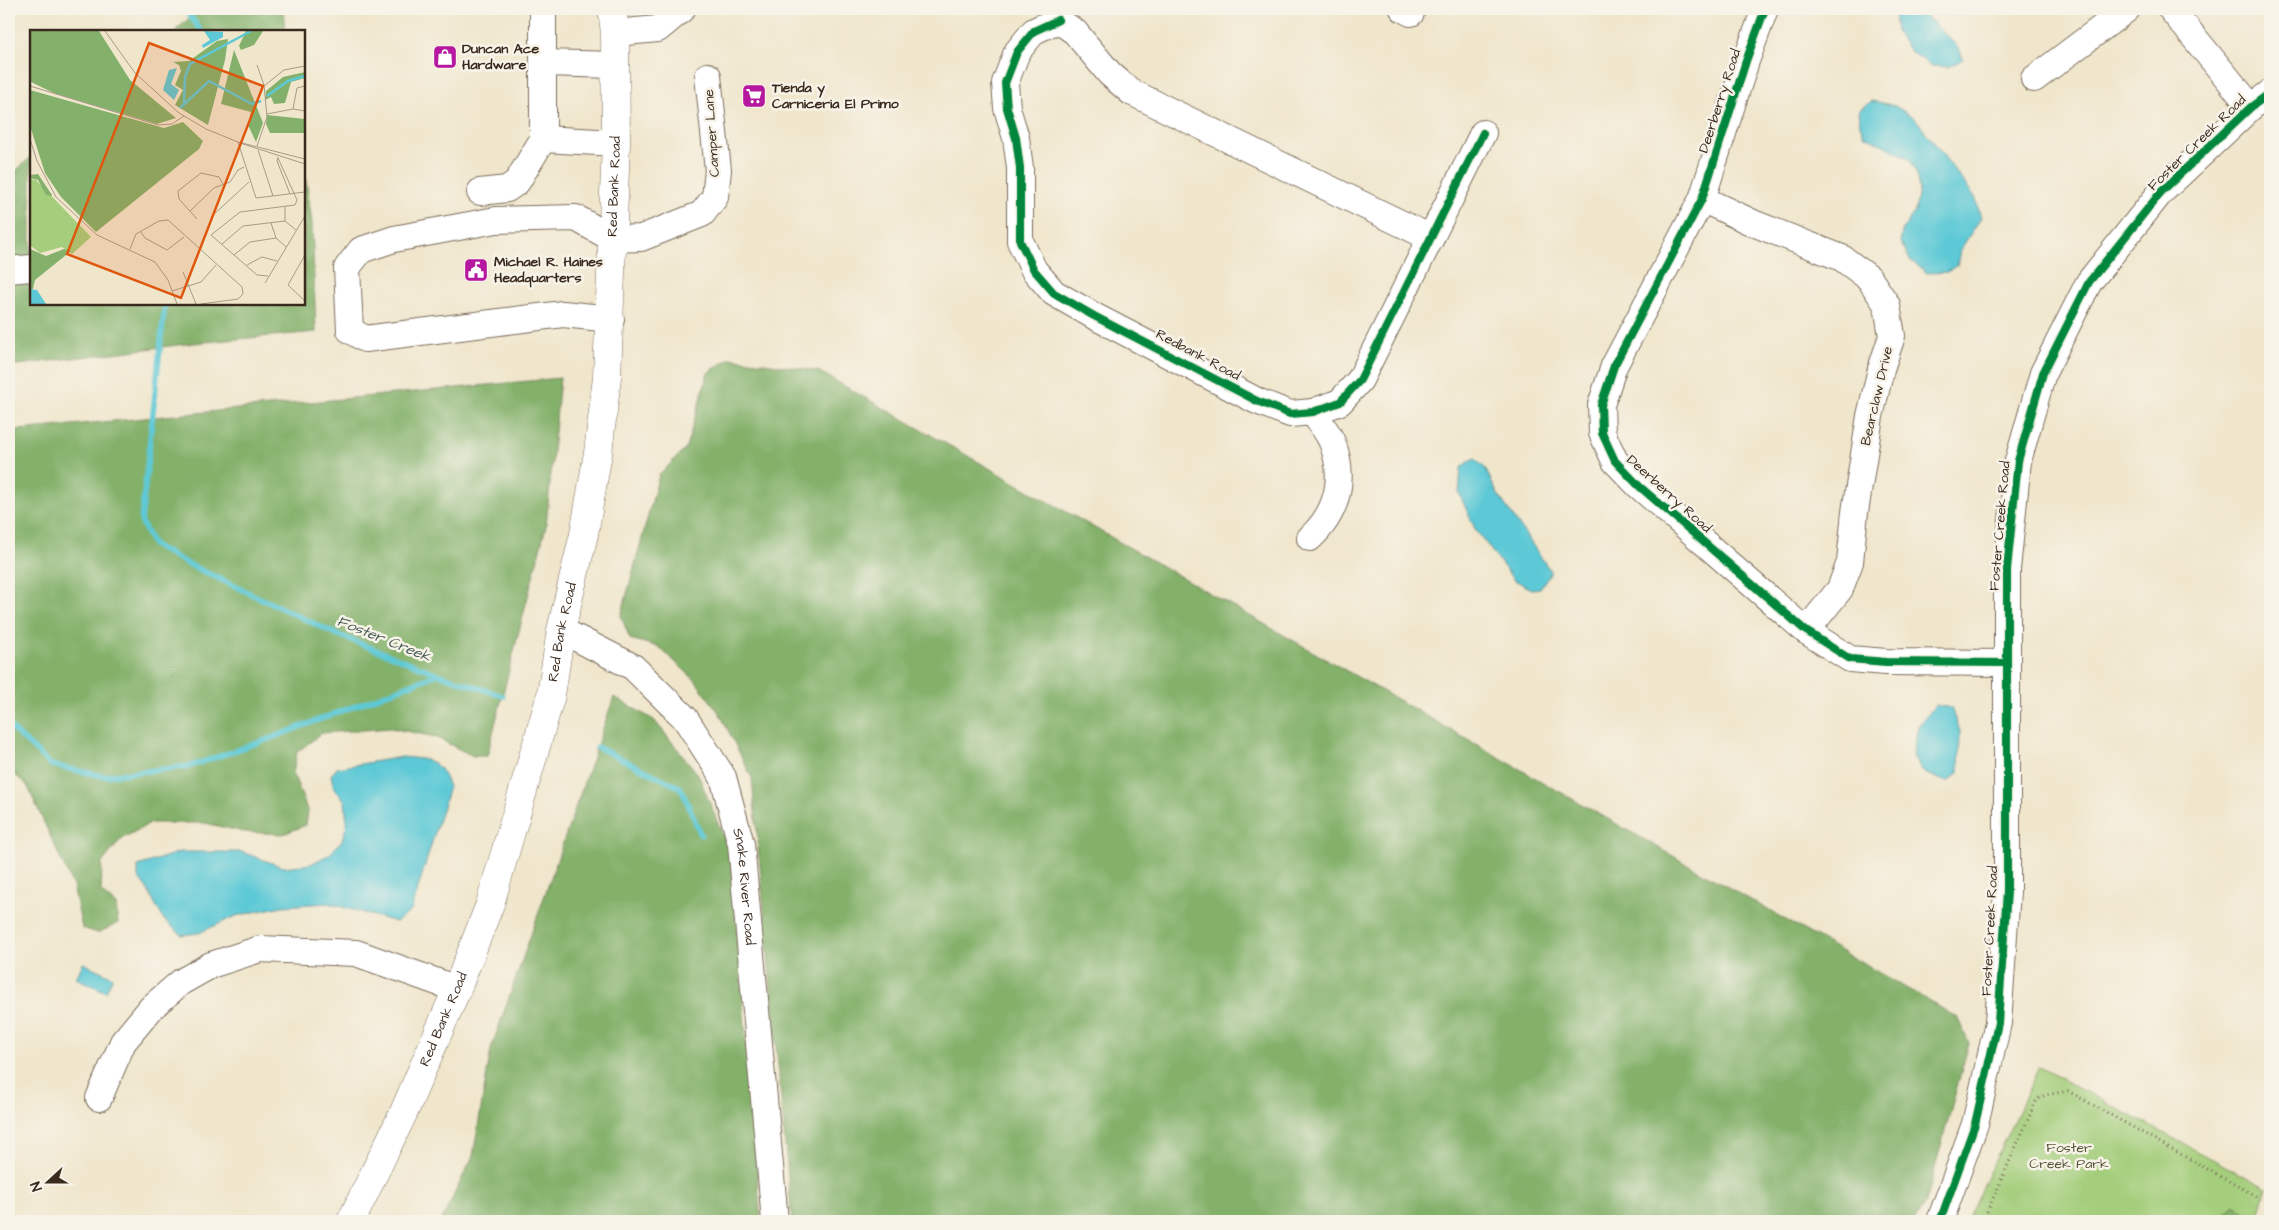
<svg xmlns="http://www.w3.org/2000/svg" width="2279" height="1230" font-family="'Architects Daughter',sans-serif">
	<rect width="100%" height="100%" fill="#f7f3e8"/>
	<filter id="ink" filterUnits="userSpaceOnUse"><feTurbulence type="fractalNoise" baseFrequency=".02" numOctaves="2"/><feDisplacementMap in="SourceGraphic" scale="10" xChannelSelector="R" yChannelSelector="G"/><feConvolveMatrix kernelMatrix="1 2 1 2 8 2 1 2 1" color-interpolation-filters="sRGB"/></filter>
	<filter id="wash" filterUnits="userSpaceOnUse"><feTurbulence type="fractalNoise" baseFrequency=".0096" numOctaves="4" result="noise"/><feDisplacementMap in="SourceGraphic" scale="20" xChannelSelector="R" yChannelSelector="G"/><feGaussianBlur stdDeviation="1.12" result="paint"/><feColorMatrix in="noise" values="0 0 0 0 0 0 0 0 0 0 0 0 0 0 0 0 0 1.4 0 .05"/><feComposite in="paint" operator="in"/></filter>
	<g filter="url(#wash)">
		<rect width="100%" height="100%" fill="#f0e6cc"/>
		<path fill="#a4ce7b" stroke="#707c4c" d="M 2039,1067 L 2267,1188 L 2257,1221 L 1966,1221 Z"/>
		<path fill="#83b16b" stroke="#5f6e44" d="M 200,9 L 328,9 L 283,11 L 285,31 L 175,31 Z
			M 31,157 L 31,304 L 304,304 L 304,164 L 312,223 L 316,332 L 194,343 L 9,366 L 9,177 Z
			M 730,358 L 818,371 L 1957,1017 L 1969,1043 L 1926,1201 L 1915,1221 L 792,1221 L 752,778 L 720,714 L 695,680 L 659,647 L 630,639 L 621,616 L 659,475 L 686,448 L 708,373 Z
			M 560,378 L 546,526 L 487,756 L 473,756 L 435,737 L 391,728 L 322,733 L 297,752 L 293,773 L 308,812 L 306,825 L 283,834 L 244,832 L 205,823 L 151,823 L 121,839 L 102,863 L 101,892 L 116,905 L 118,923 L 98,933 L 82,928 L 73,886 L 27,785 L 9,770 L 9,431 Z
			M 614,697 L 654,720 L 698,774 L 731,855 L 761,1221 L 441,1221 L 473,1156 L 491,1049 Z
			M 2234,1204 L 2254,1221 L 2225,1221 L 2222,1218 Z"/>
		<path fill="#5dc9d6" stroke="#4c7a7a" d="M 1894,9 L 1923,9 L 1924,14 L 1959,48 L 1963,59 L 1949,67 L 1932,66 L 1910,51 L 1896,32 Z
			M 1872,101 L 1893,105 L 1915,118 L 1975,197 L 1981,218 L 1960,250 L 1957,266 L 1947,272 L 1927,273 L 1910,260 L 1900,242 L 1903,229 L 1915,211 L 1919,190 L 1916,172 L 1909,158 L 1864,135 L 1860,125 L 1859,110 Z
			M 1474,458 L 1485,468 L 1497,493 L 1551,572 L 1540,588 L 1531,589 L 1513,579 L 1475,529 L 1459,493 L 1461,468 Z
			M 1936,705 L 1951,708 L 1960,731 L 1959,772 L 1947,782 L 1924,773 L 1913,756 L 1918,726 Z
			M 402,757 C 431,760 438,758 449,787 L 411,911 L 396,922 L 328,903 L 282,906 L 236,916 L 199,933 L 182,935 L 164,920 L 146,887 L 138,878 L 138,866 L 180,852 L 242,852 L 283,867 L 311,864 L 330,854 L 342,840 L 347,824 L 345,801 L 334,788 L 331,775 L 337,768 Z
			M 83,963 L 113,977 L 106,992 L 76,978 Z"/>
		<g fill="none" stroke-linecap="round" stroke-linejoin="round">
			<path stroke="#5dc9d6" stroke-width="5.5" d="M 185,9 L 201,31
				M 165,304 L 141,521 L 153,545 L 186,563 L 336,634 L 438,674 L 503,696
				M 9,726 L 51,765 L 103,776 L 191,766 L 274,737 L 438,674
				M 597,747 L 681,788 L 701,835"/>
		</g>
	</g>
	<g filter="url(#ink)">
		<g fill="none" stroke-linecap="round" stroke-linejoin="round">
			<defs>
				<g id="minor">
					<path d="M 1055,9 L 1058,20 L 1075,32 L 1110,74 L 1131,92 L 1431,238"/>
					<path d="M 1403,9 L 1411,13"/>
					<path d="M 1765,9 L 1746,61 L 1702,199 L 1614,366 L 1601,405 L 1602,433 L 1615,461 L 1639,486 L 1806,631 L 1850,659 L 1886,662 L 2006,663"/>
					<path d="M 2171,9 L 2251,107"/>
					<path d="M 1058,20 L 1034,31 L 1017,52 L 1005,83 L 1007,108 L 1016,138 L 1020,168 L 1020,241 L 1034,270 L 1054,293 L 1094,316 L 1257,401 L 1290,414 L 1313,412 L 1340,402 L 1360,380 L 1483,133"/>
					<path d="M 615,33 L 658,29 L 682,9"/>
					<path d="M 544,63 L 615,65"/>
					<path d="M 2034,79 L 2127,9"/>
					<path d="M 543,139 L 616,143"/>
					<path d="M 480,192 L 507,189 L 517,182 L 543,139 L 543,9"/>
					<path d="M 1702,199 L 1753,223 L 1842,258 L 1869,278 L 1887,305 L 1892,336 L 1881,369 L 1870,416 L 1855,512 L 1850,562 L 1840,589 L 1806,631"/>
					<path d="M 9,270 L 31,268"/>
					<path d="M 611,319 L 563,314 L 365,339 L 350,330 L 347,268 L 361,250 L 394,239 L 496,220 L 576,218 L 613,239 L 641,238 L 702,214 L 715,197 L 718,170 L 708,76"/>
					<path d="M 1310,538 C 1338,512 1346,478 1332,442 C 1328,432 1319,422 1313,412"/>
					<path id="s1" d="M 561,630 L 633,667 L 685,718 L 723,777 L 741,844 L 775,1221"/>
					<path d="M 99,1098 L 123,1042 L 152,1007 L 181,982 L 211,965 L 260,949 L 356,953 L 457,989"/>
					<path d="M 1940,1221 L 1975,1124 L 1998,1023 L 2007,891 L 2007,569 L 2018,461 L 2043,373 L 2089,282 L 2161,192 L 2251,107 L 2270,93"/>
				</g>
				<g id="major">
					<path id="s2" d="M 351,1221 L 403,1114 L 457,989 L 490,904 L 551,695 L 561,630 L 584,534 L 598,453 L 607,377 L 616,143 L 615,33 L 612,9"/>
				</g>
			</defs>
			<use href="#minor" stroke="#7a6c5b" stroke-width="28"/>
			<use href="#major" stroke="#7a6c5b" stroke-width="29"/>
			<path stroke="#7a6c5b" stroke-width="3" stroke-dasharray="1 4" stroke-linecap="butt" d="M 1983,1221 L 2037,1099 L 2045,1095 L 2068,1091 L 2259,1198"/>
			<use href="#minor" stroke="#fff" stroke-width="26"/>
			<use href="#major" stroke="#fff" stroke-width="28"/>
			<defs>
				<path id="cycleway" d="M 1765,9 L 1746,61 L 1702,199 L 1614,366 L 1601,405 L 1602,433 L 1615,461 L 1639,486 L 1806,631 L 1850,659 L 1886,662 L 2006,663
					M 1058,20 L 1034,31 L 1017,52 L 1005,83 L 1007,108 L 1016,138 L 1020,168 L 1020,241 L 1034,270 L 1054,293 L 1094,316 L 1257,401 L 1290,414 L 1313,412 L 1340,402 L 1360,380 L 1483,133
					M 1940,1221 L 1975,1124 L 1998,1023 L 2007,891 L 2007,569 L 2018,461 L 2043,373 L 2089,282 L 2161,192 L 2251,107 L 2270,93"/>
			</defs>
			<use href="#cycleway" stroke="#f7f3e8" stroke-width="11"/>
			<use href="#cycleway" stroke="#00873e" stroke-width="8"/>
		</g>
	</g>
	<defs>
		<symbol id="shop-square" viewBox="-11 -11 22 22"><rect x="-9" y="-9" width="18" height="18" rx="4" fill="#b5179e" stroke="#f7f3e8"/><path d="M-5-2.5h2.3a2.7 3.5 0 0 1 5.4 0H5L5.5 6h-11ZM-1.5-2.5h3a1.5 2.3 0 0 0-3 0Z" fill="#fff"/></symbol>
		<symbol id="supermarket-square" viewBox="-11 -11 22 22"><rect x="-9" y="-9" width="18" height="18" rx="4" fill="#b5179e" stroke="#f7f3e8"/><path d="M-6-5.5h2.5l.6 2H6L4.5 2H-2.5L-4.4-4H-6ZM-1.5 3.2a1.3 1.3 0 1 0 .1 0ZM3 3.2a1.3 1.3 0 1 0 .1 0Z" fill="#fff"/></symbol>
		<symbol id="civic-square" viewBox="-11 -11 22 22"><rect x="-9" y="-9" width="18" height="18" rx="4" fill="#b5179e" stroke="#f7f3e8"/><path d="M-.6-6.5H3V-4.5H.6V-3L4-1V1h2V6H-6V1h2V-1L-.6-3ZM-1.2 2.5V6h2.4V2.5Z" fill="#fff"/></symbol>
	</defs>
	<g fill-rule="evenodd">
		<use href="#shop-square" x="431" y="43" width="28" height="28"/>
		<use href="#supermarket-square" x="740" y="82" width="28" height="28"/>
		<use href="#civic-square" x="462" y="256" width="28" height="28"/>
	</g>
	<g text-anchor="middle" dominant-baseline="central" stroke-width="5" stroke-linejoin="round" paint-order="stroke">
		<g font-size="14" font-weight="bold" fill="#3b2a1e" stroke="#f7f3e8" text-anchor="start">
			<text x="462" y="49">Duncan Ace<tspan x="462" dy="16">Hardware</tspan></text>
			<text x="772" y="88">Tienda y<tspan x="772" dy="16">Carniceria El Primo</tspan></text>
			<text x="494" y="262">Michael R. Haines<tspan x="494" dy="16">Headquarters</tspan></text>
		</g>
		<g font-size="14" fill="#3b2a1e" stroke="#f7f3e8">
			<text transform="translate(1720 101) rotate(-72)">Deerberry Road</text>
			<text transform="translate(712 133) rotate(-94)">Camper Lane</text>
			<text transform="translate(2197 143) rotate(-44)">Foster Creek Road</text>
			<text stroke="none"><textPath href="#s2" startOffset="1078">Red Bank Road</textPath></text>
			<text transform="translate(1198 355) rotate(28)">Redbank Road</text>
			<text transform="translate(1877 396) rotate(-77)">Bearclaw Drive</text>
			<text transform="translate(1669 494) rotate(42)">Deerberry Road</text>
			<text transform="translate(2000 526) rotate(-85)">Foster Creek Road</text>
			<text stroke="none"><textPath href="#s2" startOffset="628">Red Bank Road</textPath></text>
			<text stroke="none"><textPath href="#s1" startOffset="336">Snake River Road</textPath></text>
			<text transform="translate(1990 931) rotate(-87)">Foster Creek Road</text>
			<text stroke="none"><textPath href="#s2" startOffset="222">Red Bank Road</textPath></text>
		</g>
		<g font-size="14" fill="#555335" stroke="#f7f3e8">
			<text x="2069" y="1148">Foster<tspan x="2069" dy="16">Creek Park</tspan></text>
		</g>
		<g font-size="15" font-style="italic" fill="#455a55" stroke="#f7f3e8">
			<text transform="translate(384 639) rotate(22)">Foster Creek</text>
		</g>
	</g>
	<g transform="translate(30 30)">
		<rect width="275" height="275" fill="#f0e6cc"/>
		<path d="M 0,149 L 6,150 L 61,207 L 42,224 L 32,217 L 10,223 L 0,215 Z" fill="#a4ce7b"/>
		<path d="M 0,1 L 69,1 L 100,50 L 146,88 L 127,94 L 26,64 L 3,53 L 0,51 ZM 216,1 L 233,1 L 224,15 L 211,20 L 209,16 ZM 198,9 L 195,30 L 178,95 L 145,75 L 153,60 L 145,55 L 151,41 L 149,35 L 143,32 L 159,31 L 187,11 ZM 204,20 L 233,93 L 226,112 L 218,95 L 221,82 L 191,74 ZM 275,42 L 275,48 L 261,52 L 255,73 L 244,74 L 241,67 L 235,70 L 236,61 L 253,47 ZM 0,60 L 134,98 L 153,92 L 173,111 L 169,119 L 66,202 L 31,167 L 15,143 L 0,96 ZM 237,85 L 275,89 L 275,103 L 240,103 L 236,94 ZM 8,144 L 22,165 L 22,166 L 16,165 L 8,150 L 0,148 L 0,145 ZM 0,219 L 16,226 L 34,219 L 41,221 L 5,250 L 3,259 L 0,259 Z" fill="#83b16b"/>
		<path d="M 174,1 L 193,2 L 193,7 L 173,18 L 172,15 L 180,10 ZM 147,38 L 141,54 L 149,60 L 144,70 L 133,60 L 139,40 ZM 0,259 L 7,260 L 16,274 L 0,274 Z" fill="#5dc9d6"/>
		<path fill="none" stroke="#5dc9d6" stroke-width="2.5" d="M 237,66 L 258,51 L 275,46M 154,73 L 155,47 L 160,34 L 221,1M 150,78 L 179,51 L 222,74 L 231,71"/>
		<path fill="none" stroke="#a89b86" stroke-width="1" d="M 75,1 L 105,43 L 149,83 L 176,99 L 208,112 L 275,129M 227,35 L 234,55 L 237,87 L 227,116M 0,56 L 128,95 L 142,94 L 154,86M 234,56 L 254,40 L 275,36M 263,79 L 267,58 L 275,56M 237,84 L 263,79 L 275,81M 0,109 L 7,131 L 26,167 L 67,205 L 125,232 L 138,250 L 147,274M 208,112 L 226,168 L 275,162M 210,113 L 275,134M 228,120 L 243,166M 248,127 L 247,131 L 260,164M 255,177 L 255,191 L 266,200M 160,181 L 184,158 L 200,152 L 208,140 L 214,137M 181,187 L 219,152M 167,189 L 149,169 L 148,161 L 171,143 L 189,147 L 193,154M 241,193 L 246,208 L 256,217M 110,201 L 115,208 L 137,220 L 154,207M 192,214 L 213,196 L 255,191M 100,219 L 106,204 L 129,191 L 138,190 L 212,257 L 213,264 L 208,269 L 171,274M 204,225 L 220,212 L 246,208M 275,225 L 258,255 L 275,271M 217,235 L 232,227 L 247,231M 153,242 L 166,274M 238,246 L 227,245 L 181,205 L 210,182 L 265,175 L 267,170 L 248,128M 235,253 L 275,186M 142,261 L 171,252 L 186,235"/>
		<path fill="#df570d" fill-opacity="0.15" stroke="#df570d" stroke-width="2.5" d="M 119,13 L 233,56 L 151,268 L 37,224 Z"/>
		<rect width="275" height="275" fill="none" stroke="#3b2a1e" stroke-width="2.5"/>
	</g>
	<rect width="2279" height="1230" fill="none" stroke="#f7f3e8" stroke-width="30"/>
	<g transform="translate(48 1182) rotate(249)" stroke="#f7f3e8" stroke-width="4" paint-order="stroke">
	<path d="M0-4L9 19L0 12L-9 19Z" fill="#3b2a1e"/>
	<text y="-8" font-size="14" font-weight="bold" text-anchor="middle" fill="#3b2a1e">N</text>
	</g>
</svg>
